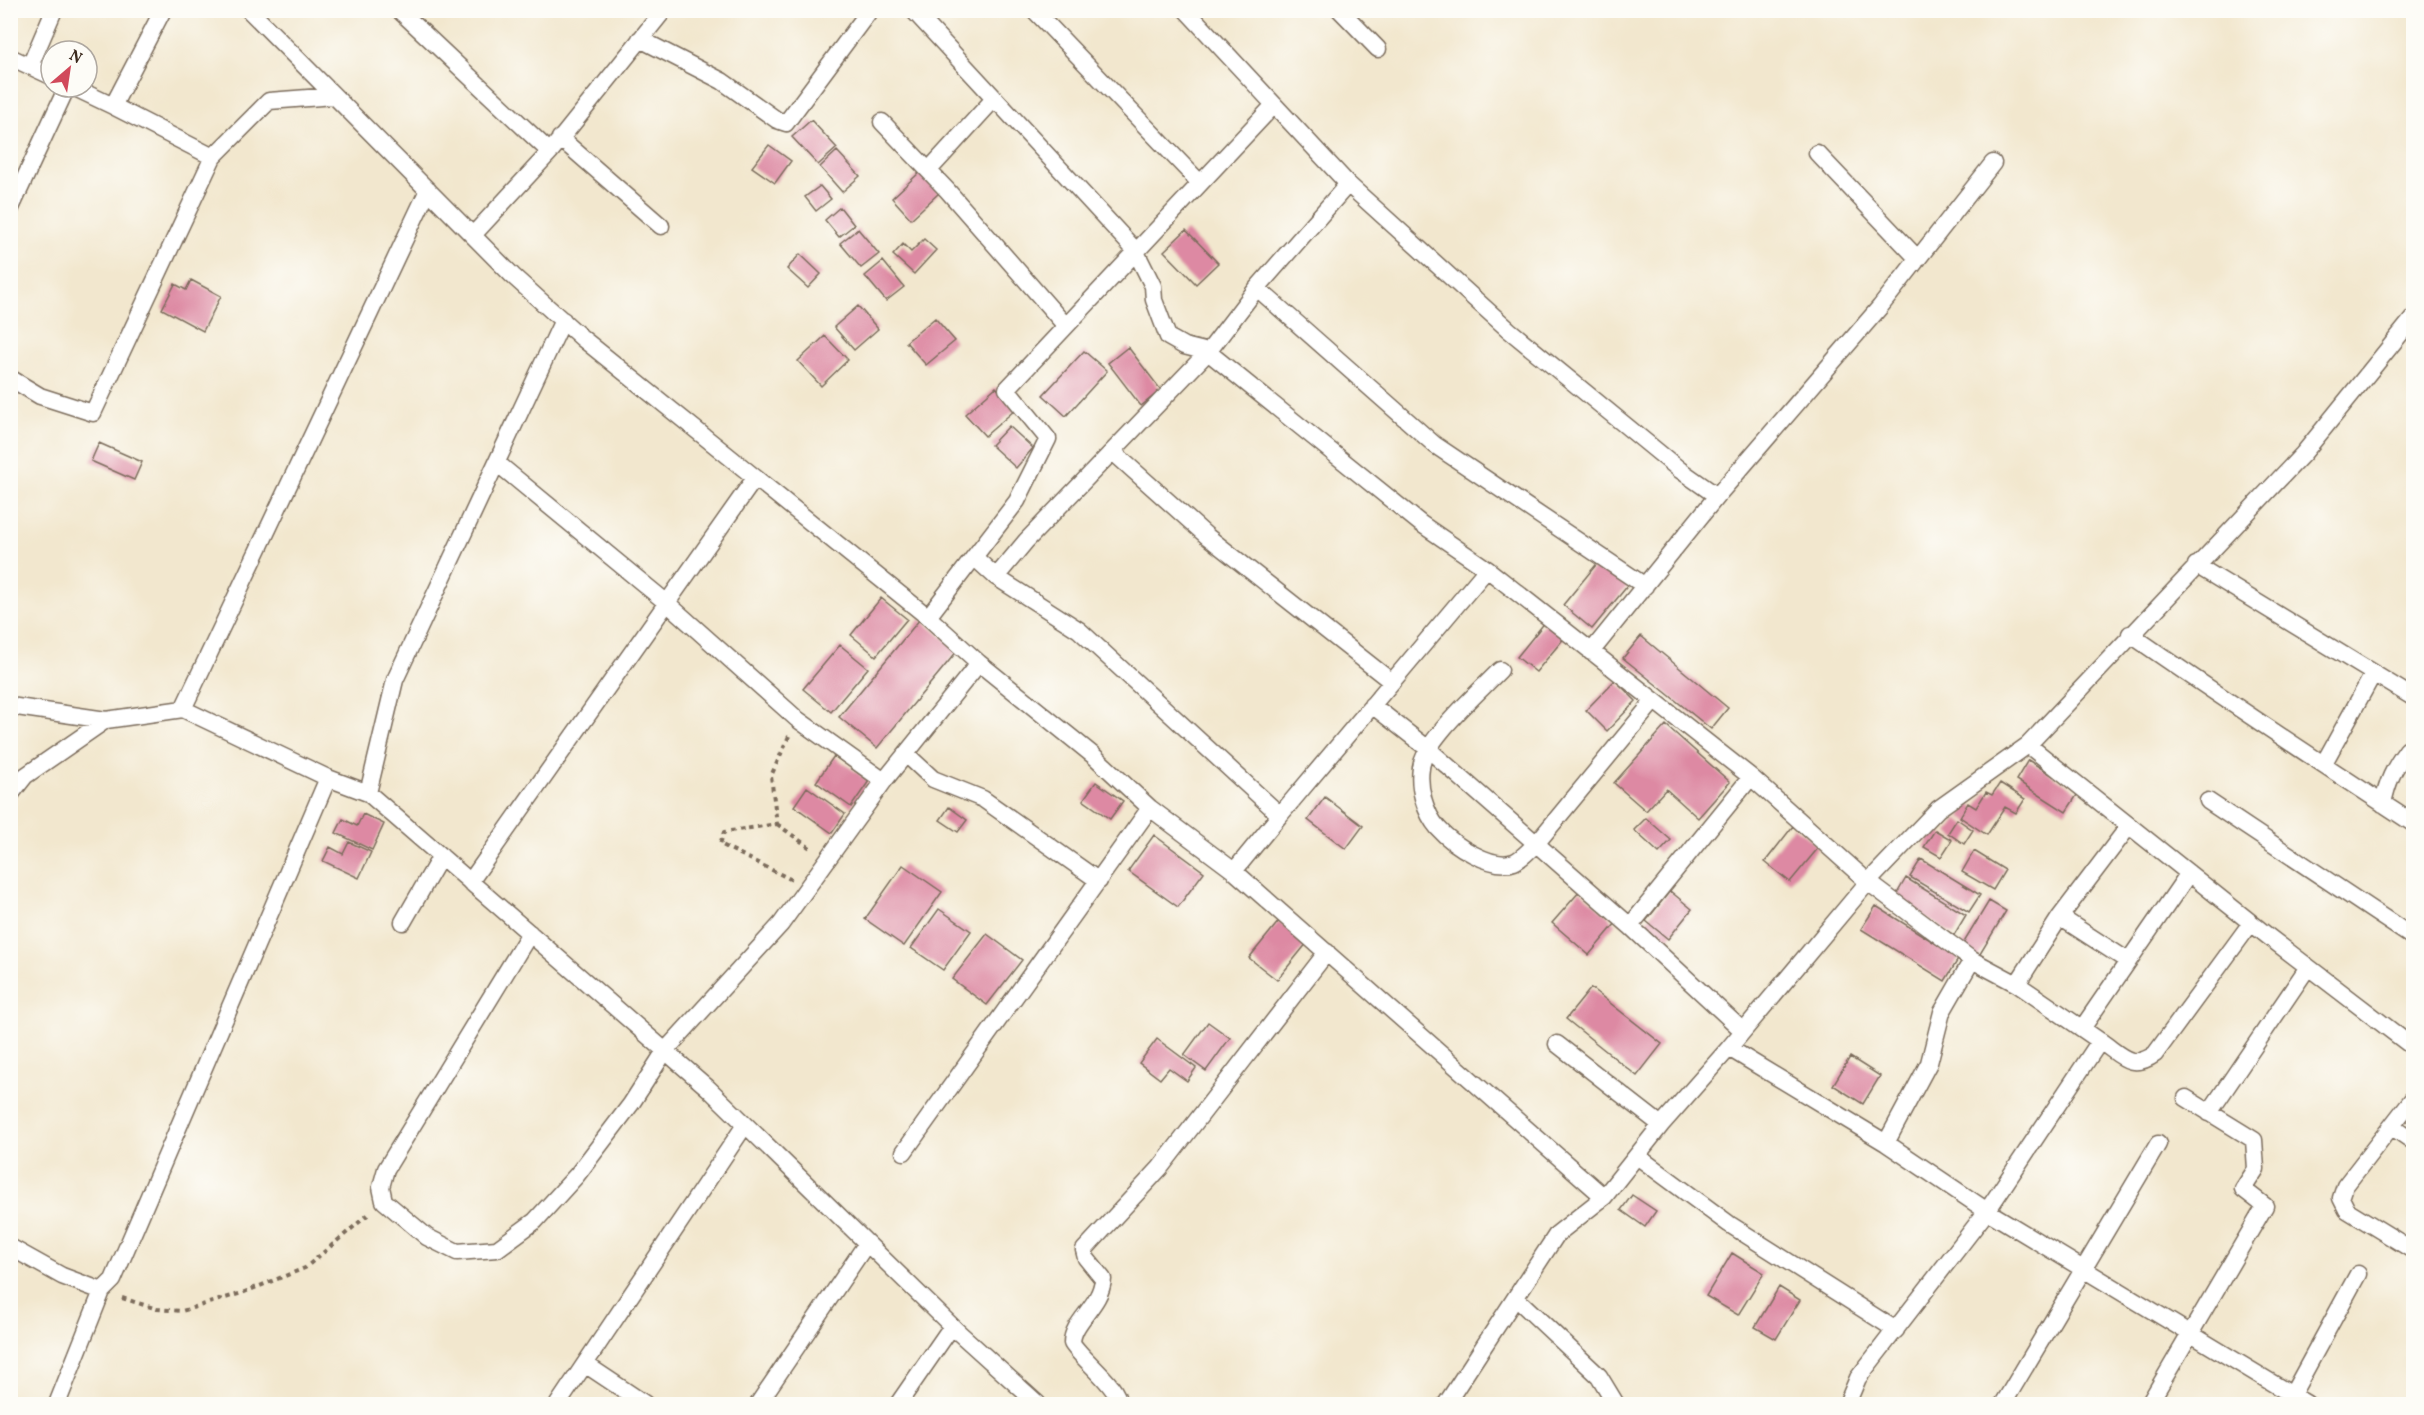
<svg xmlns="http://www.w3.org/2000/svg" width="2424" height="1415" font-family="Vollkorn,serif">
	<rect width="100%" height="100%" fill="#fdfcf7"/>
	<filter id="ink" filterUnits="userSpaceOnUse"><feTurbulence type="fractalNoise" baseFrequency=".0167" numOctaves="2"/><feDisplacementMap in="SourceGraphic" scale="12" xChannelSelector="R" yChannelSelector="G"/><feConvolveMatrix kernelMatrix="1 2 1 2 8 2 1 2 1" color-interpolation-filters="sRGB"/></filter>
	<filter id="wash" filterUnits="userSpaceOnUse"><feTurbulence type="fractalNoise" baseFrequency=".008" numOctaves="4" result="noise"/><feDisplacementMap in="SourceGraphic" scale="24" xChannelSelector="R" yChannelSelector="G"/><feGaussianBlur stdDeviation="1.35" result="paint"/><feColorMatrix in="noise" values="0 0 0 0 0 0 0 0 0 0 0 0 0 0 0 0 0 1.4 0 .05"/><feComposite in="paint" operator="in"/></filter>
	<g filter="url(#wash)">
		<rect width="100%" height="100%" fill="#f2e7ce"/>
		<g id="blocks">
			<path fill="#dd89a3" d="M 811,120 L 837,148 L 818,165 L 792,137 Z
				M 769,145 L 791,161 L 775,183 L 752,167 Z
				M 837,151 L 860,176 L 842,192 L 820,167 Z
				M 920,172 L 939,193 L 911,219 L 892,198 Z
				M 820,186 L 831,199 L 816,211 L 805,197 Z
				M 840,207 L 854,225 L 839,237 L 825,220 Z
				M 858,229 L 879,254 L 861,268 L 840,243 Z
				M 1186,230 L 1218,263 L 1196,284 L 1164,251 Z
				M 924,239 L 936,250 L 914,274 L 893,255 L 903,244 L 911,252 Z
				M 800,254 L 821,274 L 808,288 L 787,269 Z
				M 883,261 L 904,287 L 886,301 L 865,276 Z
				M 191,280 L 221,296 L 203,331 L 162,309 L 175,284 L 186,290 Z
				M 858,306 L 878,329 L 854,350 L 834,327 Z
				M 935,318 L 955,341 L 926,365 L 906,342 Z
				M 825,336 L 848,360 L 821,386 L 798,361 Z
				M 1128,347 L 1161,390 L 1141,406 L 1108,363 Z
				M 1084,351 L 1107,371 L 1066,416 L 1043,395 Z
				M 996,387 L 1015,410 L 985,436 L 965,414 Z
				M 1009,426 L 1033,448 L 1016,468 L 991,445 Z
				M 99,443 L 142,462 L 134,480 L 91,461 Z
				M 1600,560 L 1629,584 L 1592,629 L 1563,605 Z
				M 881,598 L 907,619 L 876,656 L 851,635 Z
				M 920,619 L 958,650 L 877,748 L 839,717 Z
				M 1546,621 L 1565,637 L 1536,672 L 1517,657 Z
				M 1641,636 L 1728,708 L 1711,729 L 1623,658 Z
				M 840,645 L 868,668 L 831,712 L 803,689 Z
				M 1615,680 L 1636,701 L 1607,731 L 1586,710 Z
				M 1666,725 L 1730,782 L 1698,818 L 1666,789 L 1646,811 L 1614,783 Z
				M 834,756 L 869,781 L 851,807 L 816,782 Z
				M 2028,760 L 2079,792 L 2066,812 L 2016,780 Z
				M 1096,782 L 1123,801 L 1110,819 L 1083,800 Z
				M 2000,783 L 2025,799 L 2016,813 L 2005,807 L 1987,835 L 1960,817 L 1968,803 L 1976,808 L 1986,792 L 1992,795 Z
				M 807,787 L 845,814 L 832,833 L 794,806 Z
				M 1325,797 L 1363,826 L 1346,849 L 1308,820 Z
				M 949,807 L 967,820 L 958,832 L 940,820 Z
				M 363,814 L 384,824 L 372,850 L 336,833 L 343,819 L 357,826 Z
				M 1646,818 L 1671,840 L 1659,853 L 1634,830 Z
				M 1957,819 L 1973,830 L 1964,844 L 1948,833 Z
				M 1793,826 L 1819,847 L 1790,882 L 1765,862 Z
				M 1935,830 L 1952,840 L 1941,857 L 1924,847 Z
				M 1154,835 L 1204,872 L 1178,907 L 1128,871 Z
				M 349,842 L 371,852 L 359,878 L 323,861 L 330,847 L 343,854 Z
				M 1974,851 L 2005,870 L 1993,890 L 1962,872 Z
				M 1921,859 L 1980,895 L 1969,912 L 1910,877 Z
				M 903,865 L 942,892 L 904,946 L 865,919 Z
				M 1906,878 L 1966,915 L 1954,935 L 1894,899 Z
				M 1580,891 L 1616,923 L 1589,955 L 1552,923 Z
				M 1670,891 L 1692,909 L 1668,939 L 1646,921 Z
				M 1989,901 L 2006,911 L 1977,959 L 1960,949 Z
				M 1876,906 L 1959,958 L 1945,981 L 1861,929 Z
				M 939,909 L 971,931 L 943,970 L 911,948 Z
				M 1279,921 L 1307,943 L 1277,980 L 1249,958 Z
				M 987,934 L 1022,960 L 987,1005 L 952,979 Z
				M 1591,988 L 1662,1044 L 1637,1076 L 1566,1019 Z
				M 1208,1022 L 1230,1038 L 1206,1071 L 1184,1055 Z
				M 1157,1039 L 1196,1068 L 1187,1081 L 1169,1068 L 1160,1079 L 1139,1063 Z
				M 1850,1057 L 1880,1076 L 1863,1104 L 1833,1085 Z
				M 1632,1195 L 1656,1211 L 1645,1227 L 1621,1210 Z
				M 1732,1253 L 1764,1273 L 1738,1315 L 1706,1296 Z
				M 1779,1287 L 1800,1300 L 1776,1339 L 1755,1327 Z"/>
		</g>
	</g>
	<g filter="url(#ink)">
		<use href="#blocks" fill-opacity="0" stroke="#7b6c5c" stroke-width="1.5"/>
		<g fill="none" stroke-linecap="round" stroke-linejoin="round">
			<defs>
				<path id="street" d="M 249,10 L 513,276 L 582,338 L 928,617 L 979,663 L 1094,756 L 1150,808 L 1234,871 L 1604,1197
					M 399,10 L 550,152
					M 913,10 L 1135,250 L 1153,286 L 1154,300 L 1168,337 L 1184,346 L 1208,352 L 1420,523 L 1487,569 L 1751,777 L 1868,882 L 1972,960 L 2017,984 L 2100,1041
					M 1034,10 L 1200,183
					M 1340,10 L 1378,49
					M 640,39 L 722,81 L 777,120 L 786,123 L 870,10
					M 10,57 L 51,76
					M 30,66 L 54,10
					M 73,87 L 113,106 L 163,10
					M 113,106 L 213,157 L 269,101 L 334,96
					M 882,122 L 947,190 L 1065,325
					M 560,138 L 661,226
					M 1817,153 L 1918,259
					M 929,170 L 994,99
					M 1348,184 L 1509,330 L 1680,470 L 1717,496
					M 10,210 L 67,87
					M 473,235 L 550,152 L 664,10
					M 1257,288 L 1435,445 L 1645,586
					M 10,378 L 40,396 L 93,413 L 213,157
					M 1113,452 L 1208,537 L 1392,682
					M 497,463 L 667,603 L 797,719 L 884,781
					M 974,557 L 996,577 L 1079,630 L 1280,815 L 1487,569
					M 2196,565 L 2414,698
					M 996,577 L 1026,541 L 1208,352 L 1257,288 L 1348,184 L 1186,10
					M 928,617 L 1017,501 L 1048,439 L 1007,389 L 1274,105
					M 2130,634 C 2223,699 2318,761 2414,824
					M 1591,652 L 1717,496 L 1880,307 L 1993,163
					M 1500,670 C 1479,692 1424,740 1421,768 C 1418,788 1425,813 1438,828 C 1453,845 1492,870 1514,862 C 1522,859 1530,849 1536,844 L 1653,702
					M 1372,705 L 1427,748 L 1630,926 L 1743,1031
					M 10,706 L 106,720 L 183,709 L 328,778 L 368,793 L 708,1088 L 957,1331 L 1038,1404
					M 183,709 L 428,190
					M 2028,745 L 2269,937 L 2414,1048
					M 906,754 L 933,779 L 983,799 L 1099,881
					M 2324,763 L 2373,674
					M 368,793 L 395,680 L 563,320
					M 10,795 L 25,776 L 106,720
					M 2208,801 L 2414,938
					M 2383,804 C 2387,782 2394,768 2407,750
					M 1234,871 L 1280,815
					M 470,882 L 755,478
					M 2060,917 L 2128,961
					M 403,922 L 441,856
					M 1630,926 L 1751,777
					M 530,933 L 386,1169 L 381,1187 L 384,1201 L 427,1237 L 457,1252 L 497,1249 L 535,1221 L 577,1175 L 631,1104 L 665,1051 L 781,924 L 884,781 L 979,663
					M 2017,984 L 2060,917 L 2129,826
					M 2083,1027 L 2189,873
					M 1557,1044 L 1661,1125
					M 1729,1048 L 1886,1143 L 1987,1211 L 2307,1404
					M 2414,1097 L 2345,1186 L 2341,1198 L 2347,1210 L 2414,1251
					M 2209,1113 L 2308,967
					M 2392,1127 L 2414,1142
					M 1886,1143 L 1929,1063 L 1942,1012 L 1972,960
					M 904,1152 L 1150,808
					M 1637,1156 L 1729,1224 L 1896,1330
					M 10,1247 L 62,1276 L 102,1291 L 113,1280 L 328,778
					M 1516,1298 L 1599,1376 L 1616,1404
					M 585,1364 L 645,1404
					M 57,1404 L 102,1291
					M 558,1404 L 745,1125
					M 758,1404 L 867,1243
					M 898,1404 L 952,1326
					M 1118,1404 C 1121,1388 1081,1359 1072,1343 C 1072,1321 1101,1306 1103,1279 L 1086,1258 L 1084,1250 L 1160,1168 L 1327,952
					M 1446,1404 L 1557,1234 L 1604,1197 L 1661,1125 L 1729,1048 L 1868,882 L 1938,809 L 2028,745 L 2303,454 L 2414,317
					M 1847,1404 L 1858,1378 L 1987,1211 L 2100,1041 C 2121,1055 2131,1071 2155,1054 L 2251,923
					M 2003,1404 L 2158,1144
					M 2149,1404 L 2265,1206 L 2243,1189 L 2256,1169 L 2254,1140 L 2186,1098
					M 2287,1404 L 2358,1274"/>
			</defs>
			<use href="#street" stroke="#7b6c5c" stroke-width="19"/>
			<path stroke="#7b6c5c" stroke-width="4" stroke-dasharray="4.5 4.5" stroke-linecap="butt" d="M 789,736 L 771,776 L 777,824 L 724,832 L 720,844 L 792,880
				M 777,824 L 813,850
				M 122,1298 L 157,1309 L 182,1311 L 242,1293 L 305,1268 L 370,1213"/>
			<use href="#street" stroke="#fff" stroke-width="16"/>
		</g>
	</g>
	<rect width="2424" height="1415" fill="none" stroke="#fdfcf7" stroke-width="36"/>
	<g transform="translate(69 69) rotate(29)"><circle r="28" fill="#fdfcf7" stroke="#afa8a0" stroke-width="1.5"/>
	<path d="M0-4.5L10 22L0 15L-10 22Z" fill="#d1495b"/>
	<text y="-9" font-size="16" font-weight="bold" text-anchor="middle" fill="#3b2a1e">N</text>
	</g>
</svg>
